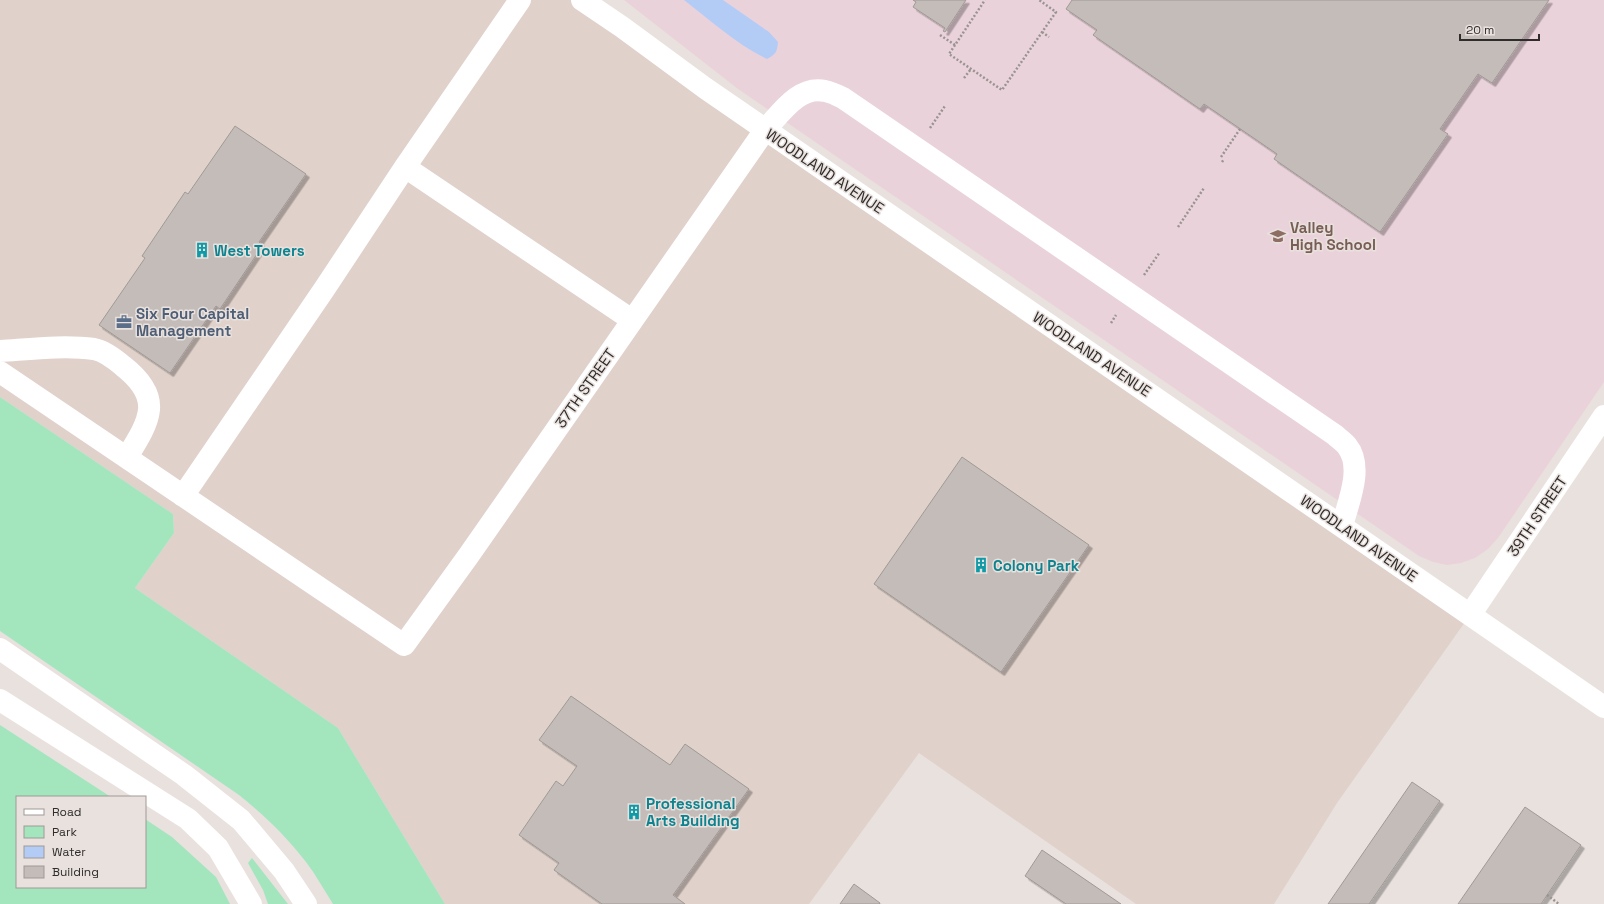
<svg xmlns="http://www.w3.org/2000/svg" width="1604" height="904" font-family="'Space Grotesk',sans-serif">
	<defs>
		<filter id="shadow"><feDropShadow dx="3.5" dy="3.5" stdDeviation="0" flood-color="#0004"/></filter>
	</defs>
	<rect width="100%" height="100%" fill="#e9e1de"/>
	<path fill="#e0d1ca" d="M 0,0 L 581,0 L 1470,615 L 1337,803 L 1274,904 L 1136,904 L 919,753 L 809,904 L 445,904 L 338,728 L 135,588 L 174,533 L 173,514 L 0,397 Z"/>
	<path fill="#ead2db" d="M 624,0 L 1604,0 L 1604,382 L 1498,538 L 1488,549 L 1475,558 L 1461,563 L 1447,565 L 1433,562 L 1419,556 L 738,89 Z"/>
	<path fill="#a3e6be" d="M 0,397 L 173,514 L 174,533 L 135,588 L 338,728 L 445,904 L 333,904 C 324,890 316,875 306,862 C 287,837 264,815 239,795 L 0,631 Z
		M 0,725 L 111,797 L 17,797 L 17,887 L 145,887 L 145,819 L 172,837 L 216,877 L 230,904 L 0,904 Z
		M 252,858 L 288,904 L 268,904 L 263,890 L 248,863 Z"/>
	<path fill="#b3ccf6" d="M 684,0 L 723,0 L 769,32 L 778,42 C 777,52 776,54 767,59 C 736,44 710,20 684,0 Z"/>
	<path fill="#c3bcb8" stroke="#a09a96" filter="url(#shadow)" d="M 913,0 L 966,0 L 945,32 L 943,31 L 945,28 L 913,7 L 916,2 Z
		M 1072,0 L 1549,0 L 1492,83 L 1478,74 L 1440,129 L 1448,134 L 1380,232 L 1274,159 L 1277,154 L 1204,104 L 1200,109 L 1093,35 L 1097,30 L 1066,9 Z
		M 235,126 L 306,174 L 259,242 L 263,245 L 220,309 L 216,306 L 170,373 L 99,325 L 145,258 L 142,256 L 185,192 L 188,194 Z
		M 962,457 L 1089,545 L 1001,672 L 874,584 Z
		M 571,696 L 670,765 L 685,744 L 749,789 L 673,895 L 685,904 L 602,904 L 554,870 L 559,863 L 519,835 L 556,781 L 563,786 L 577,766 L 539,740 Z
		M 1412,782 L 1440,801 L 1369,904 L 1328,904 Z
		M 1525,807 L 1581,845 L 1541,904 L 1458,904 Z
		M 1042,850 L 1121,904 L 1066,904 L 1025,876 Z
		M 854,884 L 880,903 L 879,904 L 840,904 Z"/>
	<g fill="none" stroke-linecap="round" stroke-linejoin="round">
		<path stroke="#999391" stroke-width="2.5" stroke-dasharray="2 2" stroke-linecap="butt" d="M 1042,32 L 1049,37
			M 940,35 L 955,45 L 985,0
			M 955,45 L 949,54 L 1002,90 L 1056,12 L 1039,0
			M 964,78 L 971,69
			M 930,128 L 945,106
			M 1221,157 L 1240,129
			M 1222,162 L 1224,159
			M 1178,227 L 1204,188
			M 1144,275 L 1160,252
			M 1111,323 L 1116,315
			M 1547,895 L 1559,904"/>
		<path stroke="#fff" stroke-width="22" d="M 582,0 L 622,27 L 705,88 L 1604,707
			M 405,167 L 632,320
			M 0,351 C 31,349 64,345 94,349 C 104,351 116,360 123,366 C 164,398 150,420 127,457
			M 0,372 L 404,645 L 469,555 L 765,130 C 781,113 799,85 825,91 C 831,92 837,95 843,98 L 1335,435 C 1339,439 1344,442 1347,446 C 1364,467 1348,503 1342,526
			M 183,496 L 325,288 L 405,167 L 520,0
			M 1470,615 L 1604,416"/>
		<path stroke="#fff" stroke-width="22" d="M 0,649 L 184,775 L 241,820 L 284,871 L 306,904
			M 0,700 L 188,819 L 218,848 L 251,904"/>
	</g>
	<defs>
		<symbol id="school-bare" viewBox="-9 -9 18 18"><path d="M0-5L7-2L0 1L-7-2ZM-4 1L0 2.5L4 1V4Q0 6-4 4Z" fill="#8d6e63" stroke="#e9e1de" stroke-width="2.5" paint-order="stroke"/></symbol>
		<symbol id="building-bare" viewBox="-9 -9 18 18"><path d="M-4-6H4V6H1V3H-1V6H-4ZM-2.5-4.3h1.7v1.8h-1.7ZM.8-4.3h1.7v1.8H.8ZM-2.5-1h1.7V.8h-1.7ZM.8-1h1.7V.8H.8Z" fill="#0f9aa8" stroke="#e9e1de" stroke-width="2.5" paint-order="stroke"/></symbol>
		<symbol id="office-bare" viewBox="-9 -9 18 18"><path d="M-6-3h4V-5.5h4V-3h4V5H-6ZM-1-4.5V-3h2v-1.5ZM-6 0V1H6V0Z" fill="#5c6f8a" stroke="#e9e1de" stroke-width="2.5" paint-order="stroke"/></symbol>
	</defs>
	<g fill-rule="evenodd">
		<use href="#school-bare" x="1267" y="225" width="22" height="22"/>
		<use href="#building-bare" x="191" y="239" width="22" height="22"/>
		<use href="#office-bare" x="113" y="311" width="22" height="22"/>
		<use href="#building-bare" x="970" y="554" width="22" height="22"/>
		<use href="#building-bare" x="623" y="801" width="22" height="22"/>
	</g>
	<g text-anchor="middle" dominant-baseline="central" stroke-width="3" stroke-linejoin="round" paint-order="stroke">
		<g font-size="15" fill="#2f2c2b" stroke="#e9e1de">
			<text transform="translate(825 171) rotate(34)">WOODLAND AVENUE</text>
			<text transform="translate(1092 354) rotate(34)">WOODLAND AVENUE</text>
			<text transform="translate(585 388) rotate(-55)">37TH STREET</text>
			<text transform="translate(1537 516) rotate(-56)">39TH STREET</text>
			<text transform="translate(1359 538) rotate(35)">WOODLAND AVENUE</text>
		</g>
		<g font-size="15" font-weight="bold" fill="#785e54" stroke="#e9e1de" text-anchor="start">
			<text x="1290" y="227">Valley<tspan x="1290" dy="17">High School</tspan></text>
		</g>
		<g font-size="15" font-weight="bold" fill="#0d838f" stroke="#e9e1de" text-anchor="start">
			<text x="214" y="250">West Towers</text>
			<text x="993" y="565">Colony Park</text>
			<text x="646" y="803">Professional<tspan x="646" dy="17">Arts Building</tspan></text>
		</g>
		<g font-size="15" font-weight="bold" fill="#4e5e75" stroke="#e9e1de" text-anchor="start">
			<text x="136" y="313">Six Four Capital<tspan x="136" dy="17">Management</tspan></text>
		</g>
	</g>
	<rect x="16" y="796" width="130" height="92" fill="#e9e1de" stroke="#9f9996"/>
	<rect x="24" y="809" width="20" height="6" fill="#ffffff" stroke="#9f9996"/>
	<text x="52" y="816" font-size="12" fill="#2f2c2b">Road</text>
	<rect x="24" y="826" width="20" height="12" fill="#a3e6be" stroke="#9f9996"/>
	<text x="52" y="836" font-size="12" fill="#2f2c2b">Park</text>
	<rect x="24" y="846" width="20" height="12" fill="#b3ccf6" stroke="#9f9996"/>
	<text x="52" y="856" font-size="12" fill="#2f2c2b">Water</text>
	<rect x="24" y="866" width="20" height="12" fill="#c3bcb8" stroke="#9f9996"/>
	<text x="52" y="876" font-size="12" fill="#2f2c2b">Building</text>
	<path d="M1460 34v6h79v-6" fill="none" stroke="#2f2c2b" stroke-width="2"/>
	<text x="1466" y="34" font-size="12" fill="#2f2c2b" stroke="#e9e1de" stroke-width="3" paint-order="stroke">20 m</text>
</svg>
